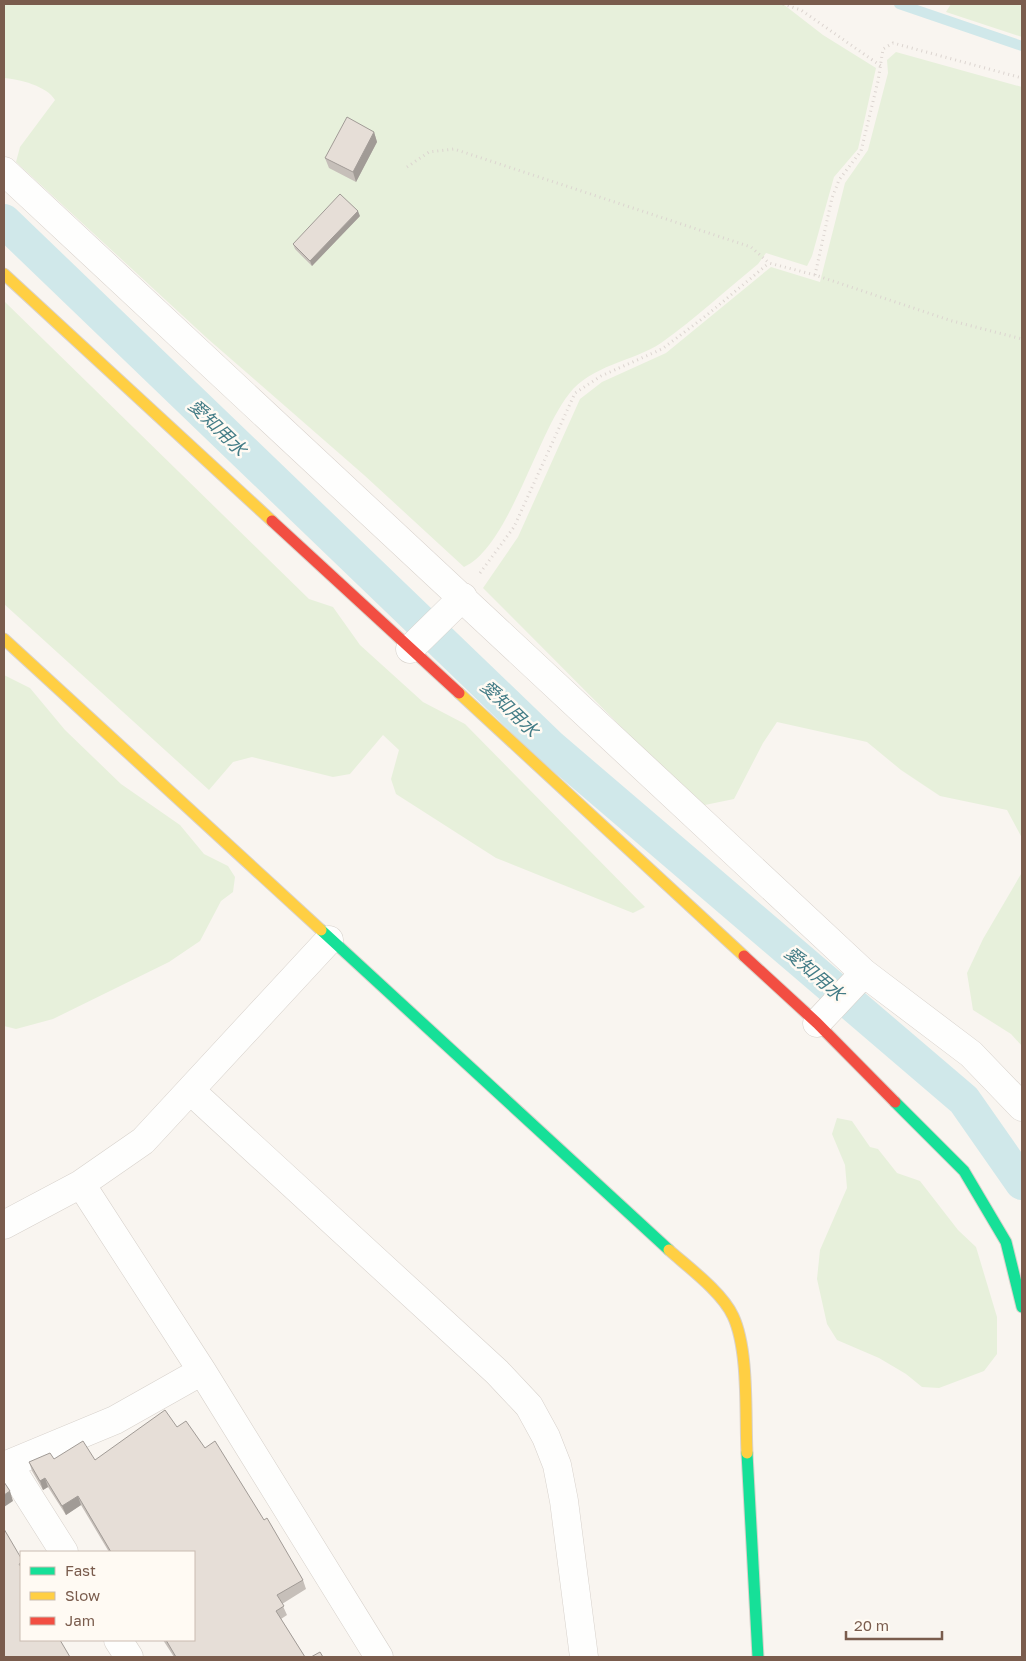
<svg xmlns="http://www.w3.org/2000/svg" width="1026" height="1661" font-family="'Golos Text','Noto Sans JP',sans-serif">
	<rect width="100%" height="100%" fill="#f9f5f0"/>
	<path fill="#e7f0db" d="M 4,4 L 783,4 L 823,35 L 876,68 L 858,149 L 834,177 L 812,256 L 807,266 L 766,253 L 758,264 C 726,290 695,319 661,343 C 632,362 591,365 569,394 C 537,434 508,548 464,567 L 364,475 L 208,339 L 16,162 L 20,147 L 55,100 C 47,86 19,79 4,78 Z
		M 951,4 L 1022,4 L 1022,37 L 946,12 Z
		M 896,52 L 1022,87 L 1022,838 L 1007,810 L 940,796 L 901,770 L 867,742 L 777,722 L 763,743 L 734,799 L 700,806 L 483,588 L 518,537 L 580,399 L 602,382 L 666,353 L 771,267 L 820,282 L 845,183 L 868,150 L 888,73 L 887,60 Z
		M 4,301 L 309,599 L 333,607 L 360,645 L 423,702 L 465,724 L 645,907 L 633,913 L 496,858 L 396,794 L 391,779 L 399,750 L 383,735 L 350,774 L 333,777 L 252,757 L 233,762 L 209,790 L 4,604 Z
		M 4,675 L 30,688 L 65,730 L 121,784 L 180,825 L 204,854 L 228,866 L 235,877 L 233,892 L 221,901 L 200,941 L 169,962 L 53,1019 L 16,1029 L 4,1026 Z
		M 1022,844 L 1022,1046 L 1011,1034 L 973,1010 L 967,973 L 983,939 L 1021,874 Z
		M 837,1118 L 852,1121 L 870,1147 L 878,1149 L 897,1173 L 920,1181 L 958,1230 L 976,1247 L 997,1317 L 997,1354 L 984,1371 L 939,1388 L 922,1387 L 906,1374 L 879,1358 L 837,1340 L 827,1324 L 817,1279 L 820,1250 L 847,1188 L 845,1165 L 832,1134 Z"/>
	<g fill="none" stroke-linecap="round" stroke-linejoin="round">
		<path stroke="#d0e8ea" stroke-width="10" d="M 899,4 L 1022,46"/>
		<path stroke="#d0e8ea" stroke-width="34" d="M 4,221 L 551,747 L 964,1100 L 1022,1183"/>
		<defs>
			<path id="street" d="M 4,171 L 864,973 L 971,1054 L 1022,1107
				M 410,649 L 463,597
				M 817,1023 L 864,973
				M 191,1091 L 497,1372 L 529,1406 L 546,1437 L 557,1465 L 564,1501 L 584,1657
				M 81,1184 L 202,1371 L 379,1657
				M 4,1225 L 81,1184 L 143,1141 L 329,940
				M 9,1465 L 64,1552
				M 4,1466 L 115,1420 L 202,1371
				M 118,1640 L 129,1657"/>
			<path id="fast" d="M 321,930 L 669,1250
				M 895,1102 L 964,1171 L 1006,1242 L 1022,1307
				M 747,1453 L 758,1657"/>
			<path id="slow" d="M 4,274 L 272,521
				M 4,639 L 321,930
				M 459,693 L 744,956
				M 669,1250 C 688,1267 722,1292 733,1316 C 749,1350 745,1414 747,1453"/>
			<path id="jam" d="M 272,521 L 459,693
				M 744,956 L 817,1023 L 895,1102"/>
		</defs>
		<use href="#street" stroke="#d7d1cb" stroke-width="29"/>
		<use href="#fast" stroke="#d9d2cb" stroke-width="13"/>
		<use href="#slow" stroke="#d9d2cb" stroke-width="13"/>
		<use href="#jam" stroke="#d9d2cb" stroke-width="13"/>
		<path stroke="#dcd5d0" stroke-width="3" stroke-dasharray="1 4" stroke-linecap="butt" d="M 783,4 L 801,10 L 881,66
			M 407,167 L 429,152 L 454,149 L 751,247 L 769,263 L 815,275 L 952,321 L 1022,339
			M 815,275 L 832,198 L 839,180 L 861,151 L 878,81 L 883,49 L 893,43 L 1022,78
			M 480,573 L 514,527 L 575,393 L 601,376 L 662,349 L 707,315 L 769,263"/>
		<use href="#street" stroke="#fefefd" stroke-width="28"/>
		<use href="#fast" stroke="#16e098" stroke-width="11"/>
		<use href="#slow" stroke="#ffcf43" stroke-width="11"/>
		<use href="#jam" stroke="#f24e42" stroke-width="11"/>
	</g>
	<path fill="#c6bfb9" d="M 374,132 L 377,142 L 356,182 L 329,168 L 325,158 Z
		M 360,216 L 312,266 L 295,249 L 293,244 Z
		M 177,1427 L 205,1448 L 303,1580 L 306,1589 L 282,1604 L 287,1615 L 281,1619 L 305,1657 L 174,1657 L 163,1640 L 194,1640 L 194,1552 L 109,1552 L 81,1505 L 66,1515 L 48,1487 L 43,1490 L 32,1471 L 29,1462 L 54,1459 L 95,1460 Z"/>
	<path fill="#a19b96" d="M 374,132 L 377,142 L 356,182 L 353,172 Z
		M 358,211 L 360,216 L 312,266 L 310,261 Z
		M 45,1478 L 48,1487 L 43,1490 L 40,1481 Z
		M 10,1491 L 13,1501 L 4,1507 L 4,1495 Z
		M 78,1496 L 81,1505 L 66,1515 L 62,1506 Z"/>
	<path fill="#e6ded7" stroke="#a19b96" d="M 347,117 L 374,132 L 353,172 L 325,158 Z
		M 340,194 L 358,211 L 310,261 L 293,244 Z
		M 165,1410 L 177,1427 L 186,1421 L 205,1448 L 215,1441 L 264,1520 L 267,1518 L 303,1580 L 277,1595 L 284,1606 L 276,1611 L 305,1657 L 176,1657 L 166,1640 L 194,1640 L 194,1552 L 110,1552 L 111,1552 L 78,1496 L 62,1506 L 45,1478 L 40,1481 L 29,1462 L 50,1453 L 54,1459 L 83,1441 L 95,1460 Z
		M 4,1482 L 10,1491 L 4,1495 Z
		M 4,1529 L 21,1558 L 21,1563 L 19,1564 L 21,1567 L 21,1640 L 60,1640 L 70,1657 L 4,1657 Z
		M 320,1652 L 323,1657 L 311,1657 Z"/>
	<g text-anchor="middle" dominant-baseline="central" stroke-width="5" stroke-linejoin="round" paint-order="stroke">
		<g font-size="18" font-style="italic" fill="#437c86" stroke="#fffaf3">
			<text transform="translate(218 427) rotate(44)">愛知用水</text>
			<text transform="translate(510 708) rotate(44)">愛知用水</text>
			<text transform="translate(815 973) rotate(41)">愛知用水</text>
		</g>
	</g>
	<rect width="1026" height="1661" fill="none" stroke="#7a5c4d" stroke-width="10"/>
	<rect x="20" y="1551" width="175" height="90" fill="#fffaf3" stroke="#cabbb1"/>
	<rect x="30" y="1567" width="25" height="8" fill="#16e098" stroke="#cabbb1"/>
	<text x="65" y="1576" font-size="15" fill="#7a5c4d">Fast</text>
	<rect x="30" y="1592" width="25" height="8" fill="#ffcf43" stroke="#cabbb1"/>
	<text x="65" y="1601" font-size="15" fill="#7a5c4d">Slow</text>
	<rect x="30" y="1617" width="25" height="8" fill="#f24e42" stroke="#cabbb1"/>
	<text x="65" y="1626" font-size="15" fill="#7a5c4d">Jam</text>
	<path d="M846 1631v8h96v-8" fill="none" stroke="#7a5c4d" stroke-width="2.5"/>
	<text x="854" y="1631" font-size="15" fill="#7a5c4d" stroke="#fffaf3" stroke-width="4" paint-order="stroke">20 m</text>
</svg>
